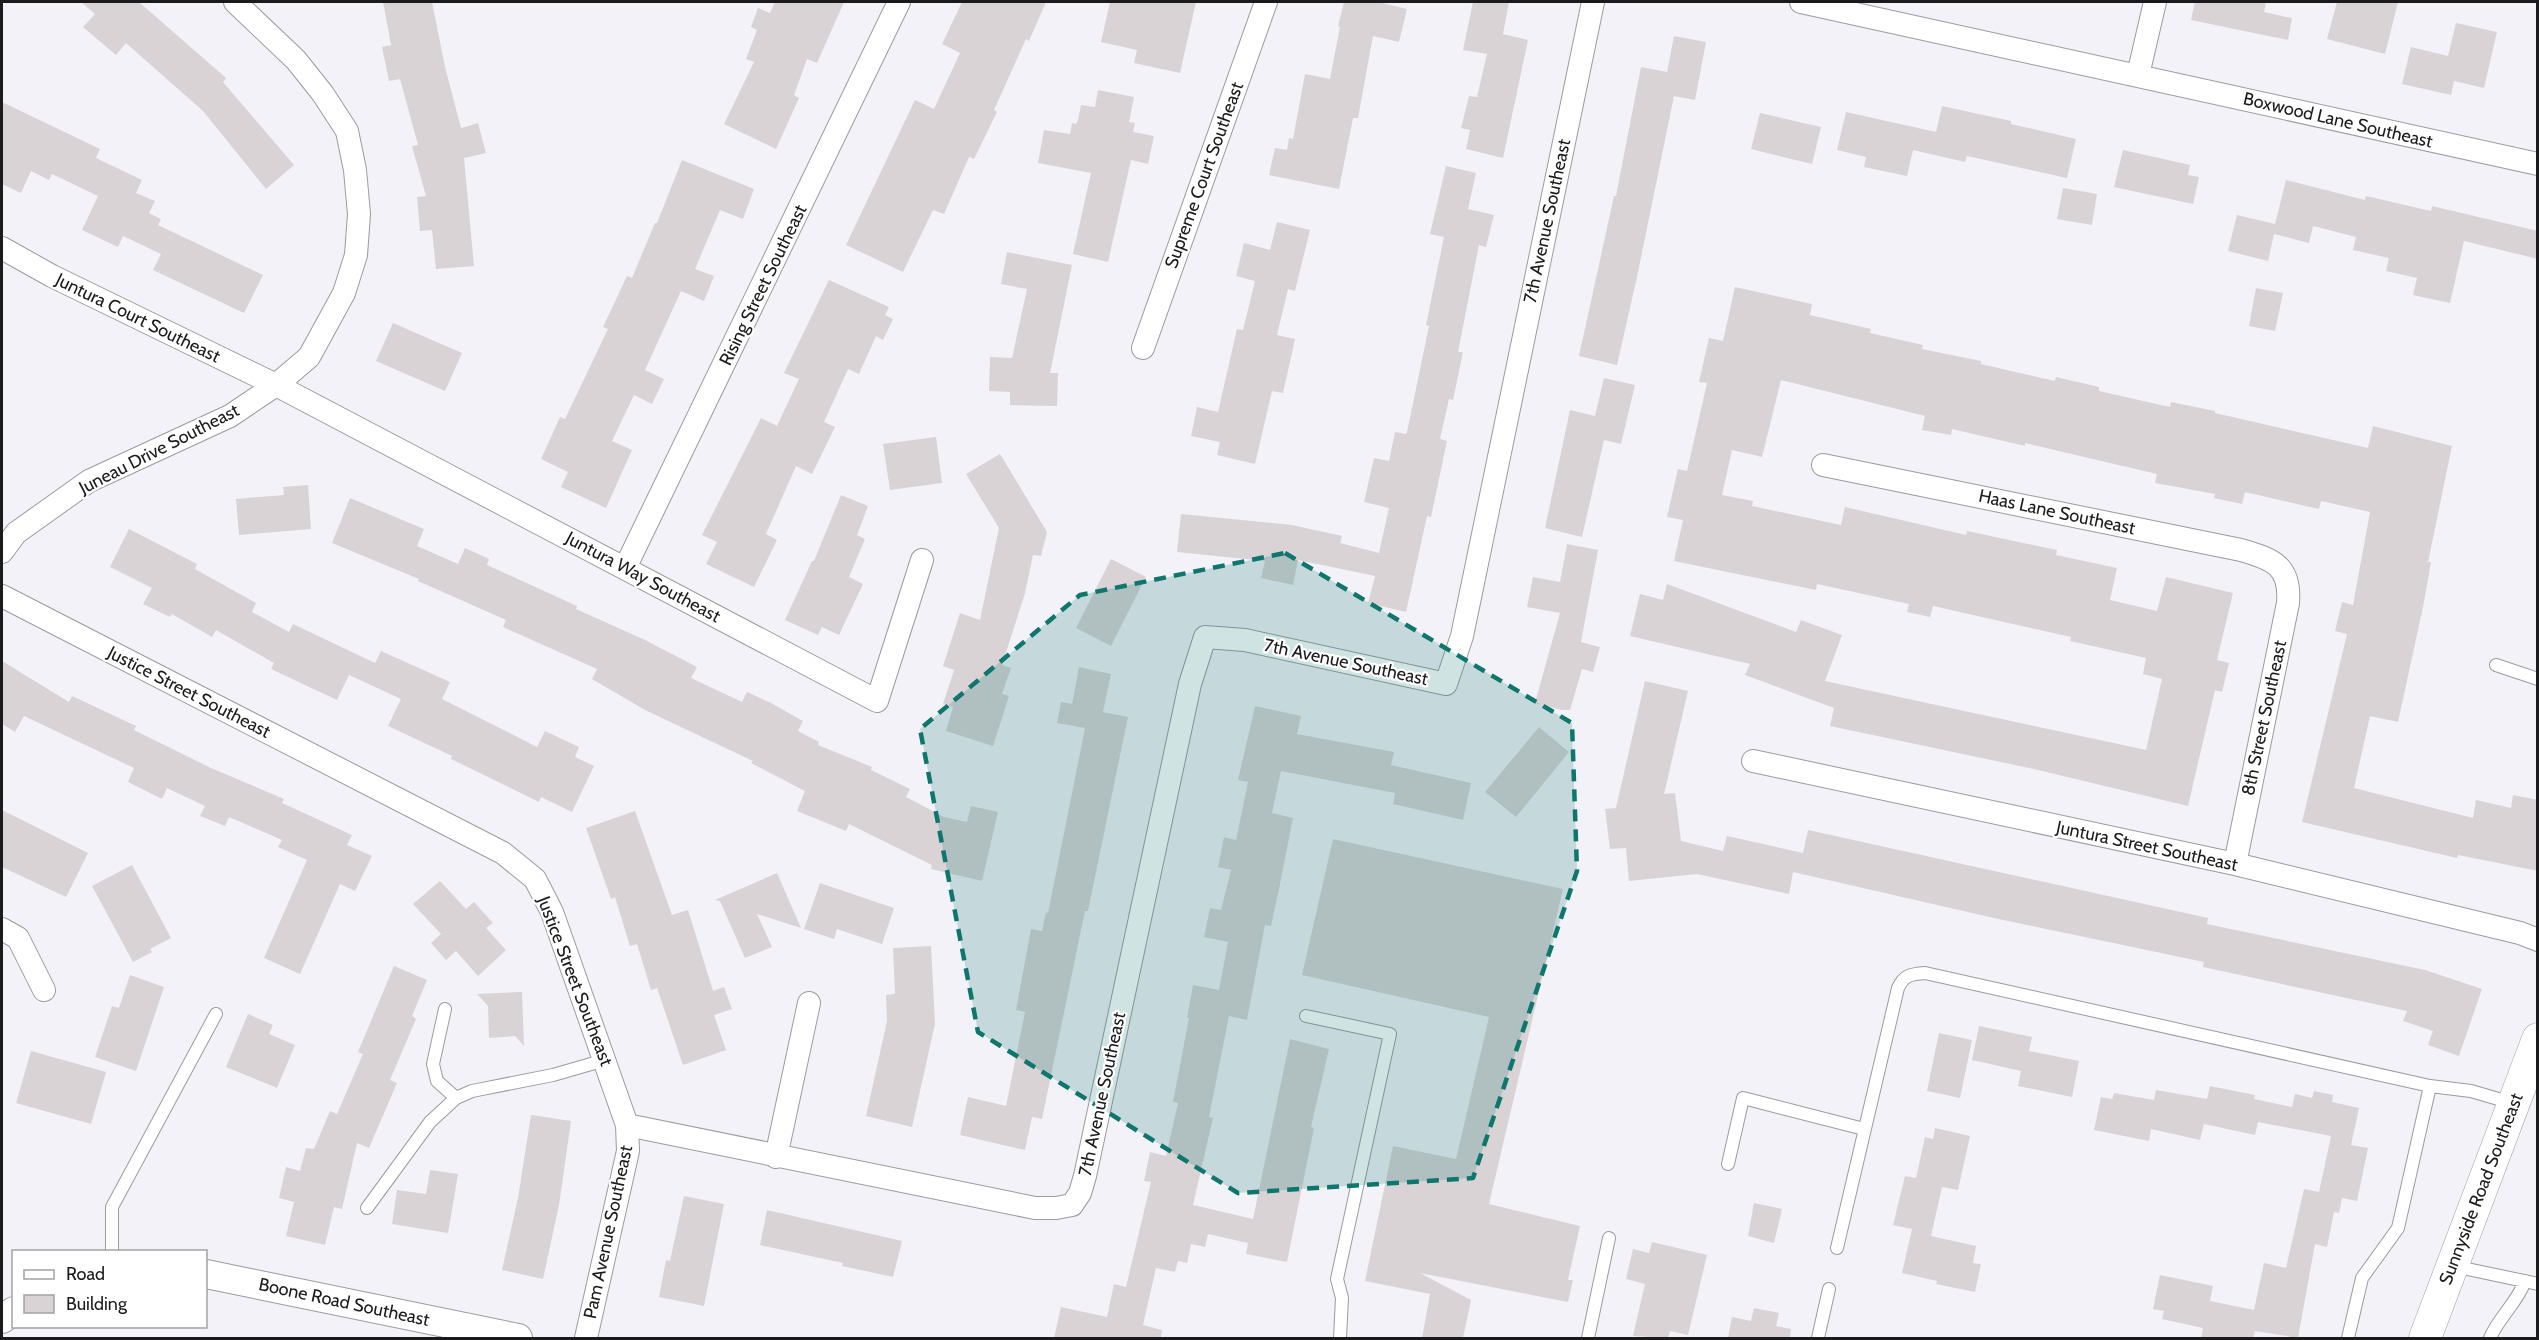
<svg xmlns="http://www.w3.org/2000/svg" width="2539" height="1340" font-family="Cabin,sans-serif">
	<rect width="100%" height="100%" fill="#f3f2f8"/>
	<path fill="#d9d3d6" d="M 81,2 L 139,2 L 226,78 L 223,82 L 294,165 L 266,189 L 203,111 L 126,43 L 116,55 L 83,27 L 95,14 Z
		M 383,2 L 432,2 L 445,67 L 461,128 L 478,123 L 486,153 L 464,158 L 474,266 L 436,269 L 432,230 L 420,231 L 417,197 L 426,196 L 412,146 L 418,145 L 400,79 L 389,81 L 382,47 L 391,45 Z
		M 775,2 L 844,2 L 817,63 L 807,59 L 794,95 L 799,98 L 776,149 L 724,124 L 754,62 L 746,59 L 757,30 L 751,27 L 758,8 L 770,13 Z
		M 962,2 L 1046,2 L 1029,41 L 1026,39 L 994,110 L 997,112 L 974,159 L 969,157 L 944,214 L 933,210 L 903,272 L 846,245 L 915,100 L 934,109 L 960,53 L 942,44 Z
		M 1110,2 L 1196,2 L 1180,73 L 1134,63 L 1137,50 L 1101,42 Z
		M 1344,2 L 1378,2 L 1407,9 L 1399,42 L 1373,36 L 1358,118 L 1353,118 L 1339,189 L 1269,175 L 1275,148 L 1287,150 L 1289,138 L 1293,139 L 1305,74 L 1330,79 L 1340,27 L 1338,26 Z
		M 1473,2 L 1509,2 L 1503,34 L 1528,40 L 1503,158 L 1466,149 L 1470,130 L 1461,128 L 1469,96 L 1477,97 L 1487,54 L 1463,50 Z
		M 2195,2 L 2266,2 L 2264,12 L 2292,18 L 2288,40 L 2191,20 Z
		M 2337,2 L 2398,2 L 2385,54 L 2327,39 Z
		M 2456,23 L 2497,32 L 2484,88 L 2454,81 L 2451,95 L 2402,84 L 2411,47 L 2448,56 Z
		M 1674,36 L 1706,42 L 1695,100 L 1674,96 L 1637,277 L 1617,365 L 1579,356 L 1614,196 L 1616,196 L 1641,67 L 1667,72 Z
		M 1098,90 L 1134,97 L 1129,122 L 1135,123 L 1133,132 L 1154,136 L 1148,164 L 1131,160 L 1108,262 L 1073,254 L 1091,173 L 1038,163 L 1044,130 L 1070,134 L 1072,123 L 1076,124 L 1078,120 L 1081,105 L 1095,107 Z
		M 2,102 L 100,149 L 96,158 L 142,180 L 136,193 L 155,201 L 149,213 L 161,219 L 158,225 L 263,275 L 244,313 L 153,270 L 161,254 L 123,236 L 118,247 L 82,230 L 98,196 L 52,174 L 49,180 L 31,171 L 21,193 L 2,184 Z
		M 1942,106 L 2011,121 L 2011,124 L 2076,139 L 2067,178 L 1967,156 L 1965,162 L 1913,150 L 1907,176 L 1864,167 L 1866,157 L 1837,150 L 1846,112 L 1936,132 Z
		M 1760,113 L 1821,127 L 1812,164 L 1751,149 Z
		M 2123,150 L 2190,165 L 2188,175 L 2199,177 L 2193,204 L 2114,187 Z
		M 682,160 L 754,189 L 743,219 L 720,210 L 695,269 L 714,276 L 704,301 L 681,291 L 645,370 L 664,379 L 652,404 L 634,395 L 612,441 L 632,450 L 606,508 L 561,487 L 568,472 L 541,459 L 560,417 L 565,419 L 608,329 L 603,327 L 627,276 L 632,278 L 655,223 L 657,223 Z
		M 1446,166 L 1476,173 L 1468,209 L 1494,215 L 1486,247 L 1479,245 L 1458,352 L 1463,352 L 1453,400 L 1449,399 L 1440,439 L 1447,441 L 1431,517 L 1427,516 L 1406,612 L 1368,603 L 1375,576 L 1298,560 L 1293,585 L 1261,578 L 1265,561 L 1177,552 L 1181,514 L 1292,525 L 1342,536 L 1340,543 L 1379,553 L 1389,508 L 1364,502 L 1374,458 L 1389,461 L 1395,432 L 1406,434 L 1407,432 L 1429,326 L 1426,325 L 1444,237 L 1430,234 Z
		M 2286,180 L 2365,200 L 2366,196 L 2431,211 L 2432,206 L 2538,231 L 2538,259 L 2464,241 L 2450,303 L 2413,295 L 2417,278 L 2386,271 L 2389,258 L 2353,250 L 2356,237 L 2313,226 L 2309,243 L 2274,234 L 2268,261 L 2228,251 L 2237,215 L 2275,224 Z
		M 2063,188 L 2097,194 L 2092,225 L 2057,219 Z
		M 1277,222 L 1310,230 L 1295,291 L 1288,289 L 1277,335 L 1295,339 L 1283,393 L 1272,391 L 1255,464 L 1217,455 L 1220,442 L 1191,436 L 1197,407 L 1218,412 L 1237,329 L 1243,330 L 1255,281 L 1236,276 L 1244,243 L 1270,250 Z
		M 1007,252 L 1072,265 L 1050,373 L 1058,373 L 1057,406 L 1010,405 L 1010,392 L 989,391 L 990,357 L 1012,358 L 1027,289 L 1001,284 Z
		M 829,280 L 889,307 L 885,315 L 893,319 L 883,340 L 876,336 L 859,374 L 848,369 L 824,422 L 835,427 L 812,474 L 796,466 L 766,534 L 777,540 L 754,587 L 706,564 L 717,542 L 702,535 L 761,418 L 777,426 L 799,379 L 784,373 Z
		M 1735,287 L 1812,304 L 1810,315 L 1871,329 L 1870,333 L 1923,345 L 1922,349 L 1981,361 L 1981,364 L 2055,381 L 2056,377 L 2099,387 L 2099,391 L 2170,407 L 2171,402 L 2215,411 L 2215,413 L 2368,448 L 2373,426 L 2452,446 L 2428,562 L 2431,562 L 2423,607 L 2398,722 L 2370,716 L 2354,788 L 2473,818 L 2476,800 L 2511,808 L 2513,795 L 2538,800 L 2538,871 L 2458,855 L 2457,858 L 2302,822 L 2347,634 L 2335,631 L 2342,602 L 2353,605 L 2370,512 L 2321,501 L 2319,509 L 2245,492 L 2242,504 L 2214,498 L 2215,494 L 2155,483 L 2157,474 L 2025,443 L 2025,446 L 1952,429 L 1951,435 L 1922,430 L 1925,416 L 1781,380 L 1762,457 L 1732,450 L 1722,495 L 1753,501 L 1752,506 L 1841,525 L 1845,507 L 1966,535 L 1967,531 L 2057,550 L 2056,555 L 2117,568 L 2110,600 L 2157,611 L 2166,577 L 2233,593 L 2217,660 L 2229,663 L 2222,692 L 2215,690 L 2188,806 L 2034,769 L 1830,726 L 1834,708 L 1745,675 L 1750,664 L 1630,636 L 1640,594 L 1663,600 L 1667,584 L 1796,632 L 1801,620 L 1842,635 L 1825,681 L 2146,750 L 2162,679 L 2143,674 L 2146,658 L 2070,641 L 2071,637 L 1933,606 L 1930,617 L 1907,612 L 1909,604 L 1817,584 L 1816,590 L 1674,561 L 1683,520 L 1667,517 L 1678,469 L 1687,471 L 1707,383 L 1699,382 L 1709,338 L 1723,341 Z
		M 2256,288 L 2283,293 L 2275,331 L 2249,326 Z
		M 393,323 L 462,353 L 445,391 L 376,361 Z
		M 1604,378 L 1635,385 L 1621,444 L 1604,440 L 1582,537 L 1545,528 L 1570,410 L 1595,416 Z
		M 936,437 L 942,483 L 890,490 L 883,444 Z
		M 1000,454 L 1047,532 L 1041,556 L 1033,555 L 1025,593 L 1002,665 L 1011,668 L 1002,694 L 1009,696 L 993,746 L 946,731 L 953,707 L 943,704 L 954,670 L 943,666 L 960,613 L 980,620 L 999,528 L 966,474 Z
		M 308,485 L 311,529 L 239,535 L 236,499 L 284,495 L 283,487 Z
		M 841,495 L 868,506 L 857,535 L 865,539 L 849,577 L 863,584 L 839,635 L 822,627 L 818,635 L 785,620 L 812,561 L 814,561 Z
		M 350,498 L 424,529 L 417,546 L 458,564 L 465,548 L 489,559 L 487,565 L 577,606 L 576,609 L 645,640 L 697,667 L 691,678 L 742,702 L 747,692 L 771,703 L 803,721 L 798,731 L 819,742 L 818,745 L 872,767 L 871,770 L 910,789 L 906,797 L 944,817 L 967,822 L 971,806 L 998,812 L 982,881 L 931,869 L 932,865 L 849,824 L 846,831 L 797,811 L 805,791 L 751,763 L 753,761 L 645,710 L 592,679 L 597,669 L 503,627 L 506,620 L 418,581 L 419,579 L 332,543 Z
		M 129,529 L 197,564 L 195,569 L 256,603 L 252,612 L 289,632 L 293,624 L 375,663 L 381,651 L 450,682 L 442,699 L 537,747 L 545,731 L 579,747 L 575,757 L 594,766 L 572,812 L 541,797 L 539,802 L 451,759 L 452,756 L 388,726 L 401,699 L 349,675 L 337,700 L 271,669 L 274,663 L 216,630 L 212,637 L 172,614 L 170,617 L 143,604 L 152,588 L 110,567 Z
		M 1567,544 L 1598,550 L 1581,642 L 1600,647 L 1593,672 L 1582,669 L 1570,710 L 1562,710 L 1535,703 L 1560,613 L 1527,607 L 1533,577 L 1560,582 Z
		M 1111,559 L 1146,577 L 1111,646 L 1076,628 Z
		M 2,661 L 69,702 L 72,696 L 136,726 L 134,730 L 211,768 L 284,799 L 282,803 L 352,835 L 347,845 L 372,856 L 355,891 L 340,884 L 300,974 L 264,958 L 307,860 L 278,847 L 282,840 L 229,817 L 225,826 L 200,816 L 205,806 L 167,788 L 162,799 L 128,782 L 134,768 L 24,716 L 15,732 L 2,724 Z
		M 1079,667 L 1111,674 L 1103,712 L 1128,717 L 1088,911 L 1085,911 L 1042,1119 L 1032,1117 L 1025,1150 L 960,1135 L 968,1097 L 1006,1106 L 1025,1012 L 1016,1010 L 1031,929 L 1042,931 L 1046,912 L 1048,913 L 1085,728 L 1057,723 L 1061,702 L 1072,704 Z
		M 1645,681 L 1688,691 L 1664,794 L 1675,793 L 1681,841 L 1723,851 L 1727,836 L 1803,853 L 1808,830 L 2208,918 L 2207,924 L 2425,970 L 2482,989 L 2459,1056 L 2428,1045 L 2433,1031 L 2403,1021 L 2407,1011 L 2203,967 L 2204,962 L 1994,918 L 1793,872 L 1789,894 L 1697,874 L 1629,881 L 1626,848 L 1610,849 L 1605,809 L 1616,808 Z
		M 1255,706 L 1301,716 L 1297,734 L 1394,752 L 1391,765 L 1471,783 L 1463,820 L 1393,804 L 1395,793 L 1281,771 L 1272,813 L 1293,818 L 1279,889 L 1271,926 L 1265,925 L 1247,1020 L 1229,1016 L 1209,1117 L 1213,1118 L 1193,1205 L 1253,1219 L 1290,1039 L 1329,1049 L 1311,1127 L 1314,1128 L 1287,1262 L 1246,1254 L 1248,1243 L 1208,1234 L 1205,1247 L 1191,1244 L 1187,1263 L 1178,1261 L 1175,1272 L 1156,1268 L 1143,1325 L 1162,1330 L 1161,1338 L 1054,1338 L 1061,1307 L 1107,1317 L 1114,1284 L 1126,1287 L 1151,1182 L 1144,1181 L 1150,1152 L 1166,1156 L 1178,1103 L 1173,1102 L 1189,1018 L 1187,1018 L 1193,985 L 1219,990 L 1228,942 L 1204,937 L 1210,908 L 1221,910 L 1231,870 L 1218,867 L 1224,837 L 1236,840 L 1248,782 L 1238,780 Z
		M 1539,727 L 1569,752 L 1516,817 L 1485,792 Z
		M 2,810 L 88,853 L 66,897 L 2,867 Z
		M 635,811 L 672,915 L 688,910 L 713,991 L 724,987 L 732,1009 L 714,1015 L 726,1050 L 683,1065 L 657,988 L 651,990 L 637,944 L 630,946 L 615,897 L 611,899 L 586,828 Z
		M 1333,839 L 1563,889 L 1489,1204 L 1580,1226 L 1568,1280 L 1573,1280 L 1568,1302 L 1420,1273 L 1471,1300 L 1463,1338 L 1422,1338 L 1430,1294 L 1365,1281 L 1393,1146 L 1456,1159 L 1489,1017 L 1302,975 Z
		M 132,865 L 171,938 L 150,949 L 152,952 L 133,962 L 92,886 Z
		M 777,873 L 801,928 L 757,914 L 772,947 L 745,958 L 720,901 L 715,900 Z
		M 440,881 L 466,909 L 474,902 L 493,923 L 486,928 L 506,950 L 478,976 L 456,951 L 446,960 L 431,943 L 441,934 L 413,904 Z
		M 820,883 L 894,908 L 882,944 L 837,929 L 834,939 L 804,929 Z
		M 931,946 L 935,1024 L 912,1127 L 866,1116 L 887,1021 L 886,995 L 895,994 L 893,948 Z
		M 394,966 L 427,980 L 412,1016 L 416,1019 L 390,1080 L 397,1083 L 369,1148 L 357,1143 L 342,1209 L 334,1207 L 325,1245 L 286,1236 L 294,1202 L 279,1198 L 286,1167 L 300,1171 L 306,1148 L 314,1149 L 330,1111 L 337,1114 L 363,1054 L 358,1052 Z
		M 130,975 L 164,987 L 136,1071 L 95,1057 L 112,1006 L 119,1008 Z
		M 522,992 L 524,1046 L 515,1036 L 489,1038 L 488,1006 L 477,994 Z
		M 248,1014 L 273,1025 L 269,1034 L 295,1045 L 277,1088 L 226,1067 Z
		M 1979,1026 L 2032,1037 L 2029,1051 L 2079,1061 L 2072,1097 L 2018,1086 L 2021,1071 L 1972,1060 Z
		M 1939,1033 L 1972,1040 L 1960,1098 L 1927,1091 Z
		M 31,1051 L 106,1072 L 91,1124 L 16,1103 Z
		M 2210,1086 L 2255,1095 L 2254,1099 L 2292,1107 L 2295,1094 L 2312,1098 L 2314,1091 L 2333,1095 L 2332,1102 L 2359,1108 L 2351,1145 L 2368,1148 L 2357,1201 L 2342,1198 L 2339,1213 L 2334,1212 L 2327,1247 L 2315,1244 L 2298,1338 L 2255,1331 L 2253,1338 L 2201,1338 L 2203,1328 L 2162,1319 L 2164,1311 L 2153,1309 L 2160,1275 L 2213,1286 L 2210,1301 L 2254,1310 L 2264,1263 L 2286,1268 L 2304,1189 L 2319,1192 L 2331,1136 L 2258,1122 L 2255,1135 L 2204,1124 L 2200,1140 L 2151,1129 L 2149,1141 L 2094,1130 L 2101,1097 L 2112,1099 L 2114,1093 L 2154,1100 L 2156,1090 L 2207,1099 Z
		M 531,1115 L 571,1121 L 559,1205 L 543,1279 L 502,1270 L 518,1198 Z
		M 1935,1128 L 1970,1136 L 1958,1190 L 1942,1187 L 1931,1236 L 1976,1246 L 1973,1263 L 1981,1264 L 1975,1292 L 1936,1284 L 1937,1281 L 1902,1273 L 1912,1229 L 1893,1225 L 1905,1176 L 1916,1178 L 1925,1137 L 1933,1139 Z
		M 430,1170 L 458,1174 L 448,1233 L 392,1224 L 397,1190 L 426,1194 Z
		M 684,1196 L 724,1204 L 704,1306 L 659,1297 L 666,1260 L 670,1261 Z
		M 1754,1203 L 1782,1209 L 1774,1243 L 1748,1236 Z
		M 767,1210 L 902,1241 L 893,1277 L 842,1266 L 843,1263 L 760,1245 Z
		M 1652,1242 L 1707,1255 L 1688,1335 L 1670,1331 L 1668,1338 L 1633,1336 L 1645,1284 L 1626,1279 L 1633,1249 L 1649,1253 Z
		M 1754,1308 L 1779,1313 L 1776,1326 L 1791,1329 L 1790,1338 L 1728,1338 L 1732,1317 L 1751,1321 Z"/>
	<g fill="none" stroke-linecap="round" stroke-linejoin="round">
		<defs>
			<path id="service" d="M 2496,665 L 2538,679
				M 445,1009 L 433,1064 L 437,1081 L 456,1098
				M 1306,1016 L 1390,1034 L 1337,1279 L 1342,1298 L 1340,1338
				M 1728,1164 L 1743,1098 L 1864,1129
				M 367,1208 L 430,1122 L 456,1098 L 472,1091 L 553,1075 L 605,1060
				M 1837,1248 L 1898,988 C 1904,975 1911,974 1925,973 L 2430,1086 L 2471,1091 L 2512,1103
				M 112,1252 L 112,1207 L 216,1014
				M 2453,1266 L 2538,1284
				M 1588,1338 L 1609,1238
				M 1818,1338 L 1829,1289
				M 2348,1338 L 2362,1278 L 2398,1228 L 2430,1086
				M 2490,1338 C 2499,1317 2517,1303 2525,1281"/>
			<path id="minor" d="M 1801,2 L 2538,164
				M 2138,75 L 2155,2
				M 2,248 L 52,276 L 276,385 L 877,701 L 922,560
				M 1143,348 L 1266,2
				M 1823,465 L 2241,550 C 2273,559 2291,566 2288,603 L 2235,864
				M 2,552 L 16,533 L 89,481 L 230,416 L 276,385 L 309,357 L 344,293 L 356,255 L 359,214 L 355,170 L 347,131 L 323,94 L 296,60 L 235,2
				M 625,568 L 899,2
				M 2,596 L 503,853 L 535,879 L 552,912 L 627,1125 L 1035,1208 L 1056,1208 L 1072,1205 L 1080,1193 L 1085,1176 L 1190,684 L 1205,637 L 1245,640 L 1446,684 L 1462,636 L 1593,2
				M 1753,761 L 2235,864 L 2520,933 L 2538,940
				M 2,929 L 18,938 L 44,990
				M 776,1157 L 809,1003
				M 586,1338 L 628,1151 L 627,1125"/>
			<path id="tertiary" d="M 206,1274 L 518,1338
				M 2,1319 L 14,1311"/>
			<path id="secondary" d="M 2425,1338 L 2538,1039"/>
		</defs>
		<use href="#service" stroke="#9b9ba0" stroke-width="14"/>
		<use href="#minor" stroke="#9b9ba0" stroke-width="24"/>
		<use href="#tertiary" stroke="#9b9ba0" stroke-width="30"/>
		<use href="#secondary" stroke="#9b9ba0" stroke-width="33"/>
		<use href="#service" stroke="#fff" stroke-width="12"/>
		<use href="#minor" stroke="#fff" stroke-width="22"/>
		<use href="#tertiary" stroke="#fff" stroke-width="28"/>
		<use href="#secondary" stroke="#fff" stroke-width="32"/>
	</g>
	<path fill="#0f766e" fill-opacity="0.2" stroke="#0f766e" stroke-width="4.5" stroke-dasharray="12 8" stroke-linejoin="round" d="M 1285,553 L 1572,723 L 1577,871 L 1473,1178 L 1238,1193 L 978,1032 L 920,729 L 1080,595 Z"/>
	<g text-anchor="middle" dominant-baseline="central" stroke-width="4.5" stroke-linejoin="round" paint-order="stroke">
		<g font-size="18" fill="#1b1a1c" stroke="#fff">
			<text transform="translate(2338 120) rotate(13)">Boxwood Lane Southeast</text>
			<text transform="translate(1204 175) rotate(-70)">Supreme Court Southeast</text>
			<text transform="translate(1547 221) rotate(-78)">7th Avenue Southeast</text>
			<text transform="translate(763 285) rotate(-64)">Rising Street Southeast</text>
			<text transform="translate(138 318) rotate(26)">Juntura Court Southeast</text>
			<text transform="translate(159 449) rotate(-27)">Juneau Drive Southeast</text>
			<text transform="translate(2057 512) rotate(12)">Haas Lane Southeast</text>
			<text transform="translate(643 577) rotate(28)">Juntura Way Southeast</text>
			<text transform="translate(1346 662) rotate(12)">7th Avenue Southeast</text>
			<text transform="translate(189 692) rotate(27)">Justice Street Southeast</text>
			<text transform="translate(2264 718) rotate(-78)">8th Street Southeast</text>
			<text transform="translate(2147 846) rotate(12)">Juntura Street Southeast</text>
			<text transform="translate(575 981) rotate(69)">Justice Street Southeast</text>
			<text transform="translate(1102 1094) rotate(-78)">7th Avenue Southeast</text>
			<text transform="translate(2481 1189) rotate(-69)">Sunnyside Road Southeast</text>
			<text transform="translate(608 1232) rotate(-78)">Pam Avenue Southeast</text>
			<text transform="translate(344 1302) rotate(12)">Boone Road Southeast</text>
		</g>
	</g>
	<rect width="2539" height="1340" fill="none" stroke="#1b1a1c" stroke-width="6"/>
	<rect x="12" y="1250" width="195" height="78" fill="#ffffff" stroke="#a4a3a4" stroke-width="1.5"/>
	<rect x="24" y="1270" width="30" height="9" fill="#ffffff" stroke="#a4a3a4" stroke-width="1.5"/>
	<text x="66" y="1280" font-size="18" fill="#1b1a1c">Road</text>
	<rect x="24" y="1295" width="30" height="18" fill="#d9d3d6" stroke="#a4a3a4" stroke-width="1.5"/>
	<text x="66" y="1310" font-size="18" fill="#1b1a1c">Building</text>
</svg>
